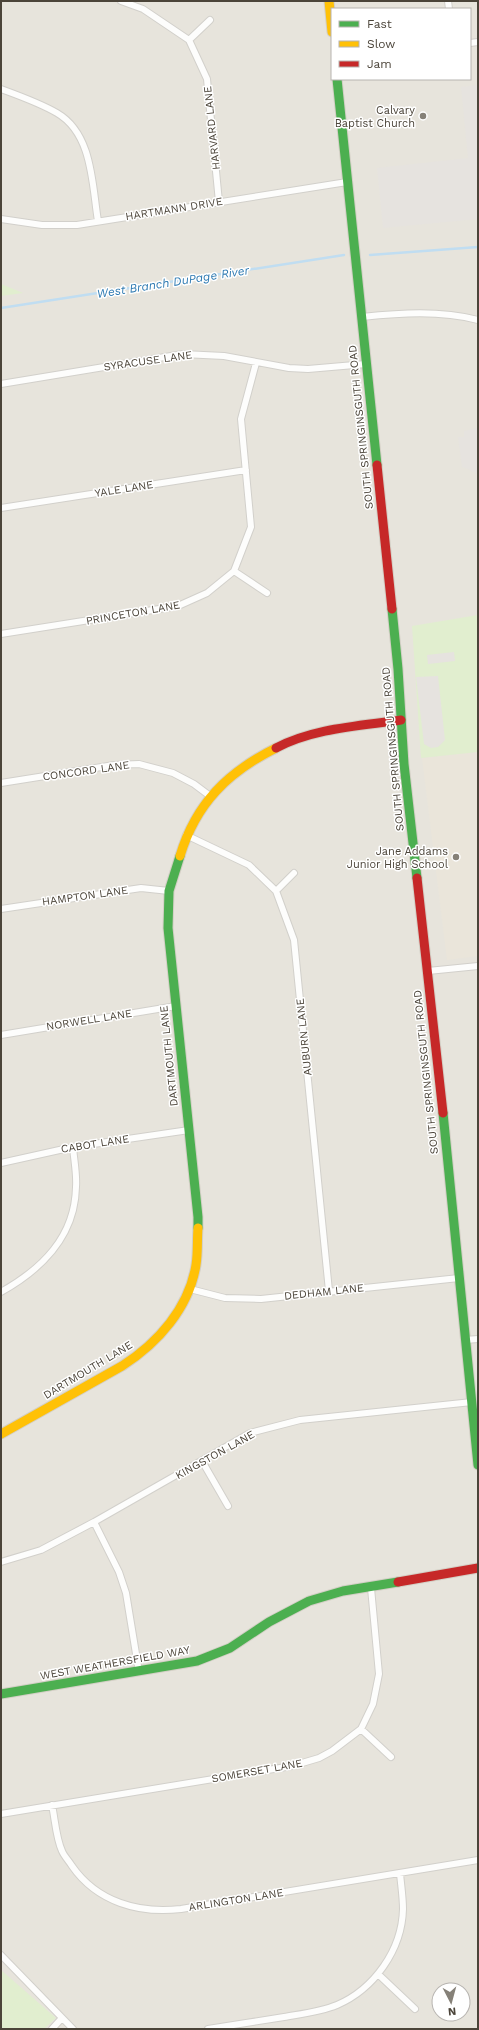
<svg xmlns="http://www.w3.org/2000/svg" width="479" height="2030" font-family="'Work Sans',sans-serif">
	<rect width="100%" height="100%" fill="#f4f2ee"/>
	<path fill="#e7e4dc" fill-rule="evenodd" d="M 1,1 L 478,1 L 478,2029 L 1,2029 ZM 332,9 L 470,9 L 470,79 L 332,79 ZM 439,1990 L 463,1990 L 463,2014 L 439,2014 Z"/>
	<path fill="#eae5da" d="M 478,752 L 478,956 L 447,960 L 422,758 Z"/>
	<path fill="#e1eecf" d="M 1,284 L 23,293 L 1,296 Z
		M 478,615 L 478,752 L 421,758 L 412,626 Z
		M 1,1970 L 56,2018 L 44,2029 L 1,2029 Z"/>
	<path fill="#e6e3df" d="M 478,85 L 478,219 L 383,228 L 377,168 L 468,158 L 461,87 Z
		M 478,425 L 478,474 L 477,474 L 468,469 L 462,467 L 458,437 L 464,437 L 464,431 L 477,428 Z
		M 454,652 L 455,661 L 428,664 L 427,655 Z
		M 438,676 L 445,740 L 438,747 L 431,748 L 424,744 L 416,677 Z"/>
	<g fill="none" stroke-linecap="round" stroke-linejoin="round">
		<path stroke="#c0ddf1" stroke-width="2.5" d="M 370,255 L 478,247
			M 1,308 L 344,255"/>
		<defs>
			<path id="street" d="M 121,1 L 143,9 L 189,40 L 207,79 L 219,202
				M 448,1 L 449,9
				M 189,40 L 210,20
				M 470,43 L 478,42
				M 1,89 C 20,96 40,103 57,113 C 93,134 92,185 98,221
				M 1,219 L 42,225 L 77,225 L 347,182
				M 362,317 C 400,313 440,310 478,320
				M 1,384 L 183,354 L 224,356 L 289,368 L 308,369 L 366,364
				M 1,508 L 246,470
				M 234,571 L 267,593
				M 1,634 L 178,606 L 207,593 L 234,571 L 251,527 L 241,419 L 256,363
				M 1,783 L 114,765 L 139,764 L 173,773 L 194,784 L 210,796
				M 186,835 L 249,865 L 276,891 L 294,940 L 329,1291
				M 276,891 L 294,873
				M 1,909 L 141,888 L 169,891
				M 428,971 L 478,966
				M 1,1035 L 176,1006
				M 1,1163 L 73,1147 L 189,1130
				M 190,1289 L 225,1298 L 261,1299 L 459,1278
				M 1,1292 C 42,1269 75,1237 76,1187 C 77,1174 74,1160 73,1147
				M 465,1340 L 478,1339
				M 202,1461 L 228,1506
				M 94,1522 L 119,1572 L 126,1593 L 139,1672
				M 1,1562 L 41,1550 L 94,1522 L 250,1433 L 300,1420 L 472,1402
				M 361,1729 L 391,1757
				M 52,1805 C 55,1819 56,1838 62,1851 C 64,1856 69,1861 72,1866 C 97,1902 139,1914 181,1909 L 478,1860
				M 1,1814 L 292,1766 L 319,1758 L 332,1751 L 361,1729 L 373,1704 L 379,1674 L 371,1588
				M 1,1955 L 73,2029
				M 379,1975 L 415,2009
				M 52,2029 L 62,2018
				M 208,2029 C 233,2025 259,2021 284,2017 C 301,2014 320,2012 337,2005 C 374,1989 402,1950 403,1909 C 403,1897 401,1885 400,1873"/>
			<path id="fast" d="M 337,79 L 377,465
				M 392,609 L 398,669 L 404,764 L 417,878
				M 180,856 L 169,891 L 168,928 L 198,1217 L 198,1228
				M 443,1113 L 478,1465
				M 1,1694 L 197,1661 L 230,1648 L 269,1622 L 309,1601 L 343,1591 L 398,1582"/>
			<path id="slow" d="M 329,1 L 332,32
				M 180,856 C 196,803 228,772 276,748
				M 1,1434 L 122,1366 C 158,1343 189,1308 196,1265 C 198,1253 197,1240 198,1228"/>
			<path id="jam" d="M 377,465 L 392,609
				M 276,748 C 314,728 360,726 401,720
				M 417,878 L 443,1113
				M 398,1582 L 478,1568"/>
		</defs>
		<use href="#street" stroke="#d2d0cb" stroke-width="8"/>
		<use href="#fast" stroke="#d3cfc5" stroke-width="11"/>
		<use href="#slow" stroke="#d3cfc5" stroke-width="11"/>
		<use href="#jam" stroke="#d3cfc5" stroke-width="11"/>
		<use href="#street" stroke="#fdfdfc" stroke-width="6"/>
		<use href="#fast" stroke="#4caf50" stroke-width="9"/>
		<use href="#slow" stroke="#ffc107" stroke-width="9"/>
		<use href="#jam" stroke="#c62828" stroke-width="9"/>
	</g>
	<g fill="#868178" stroke="#fff" stroke-width="1.5">
		<circle cx="423" cy="116" r="4"/>
		<circle cx="456" cy="857" r="4"/>
	</g>
	<g text-anchor="middle" dominant-baseline="central" stroke-width="3" stroke-linejoin="round" paint-order="stroke">
		<g font-size="11" fill="#4b4439" stroke="#fff" text-anchor="end">
			<text x="415" y="110">Calvary<tspan x="415" dy="13">Baptist Church</tspan></text>
			<text x="448" y="851">Jane Addams<tspan x="448" dy="13">Junior High School</tspan></text>
		</g>
		<g font-size="11" fill="#4b4439" stroke="#fff">
			<text transform="translate(212 128) rotate(-96)">HARVARD LANE</text>
			<text transform="translate(174 209) rotate(-9)">HARTMANN DRIVE</text>
			<text transform="translate(148 361) rotate(-8)">SYRACUSE LANE</text>
			<text transform="translate(361 427) rotate(-96)">SOUTH SPRINGINSGUTH ROAD</text>
			<text transform="translate(124 489) rotate(-9)">YALE LANE</text>
			<text transform="translate(133 613) rotate(-10)">PRINCETON LANE</text>
			<text transform="translate(393 749) rotate(-95)">SOUTH SPRINGINSGUTH ROAD</text>
			<text transform="translate(86 771) rotate(-8)">CONCORD LANE</text>
			<text transform="translate(85 896) rotate(-8)">HAMPTON LANE</text>
			<text transform="translate(89 1020) rotate(-9)">NORWELL LANE</text>
			<text transform="translate(304 1037) rotate(-96)">AUBURN LANE</text>
			<text transform="translate(169 1056) rotate(-96)">DARTMOUTH LANE</text>
			<text transform="translate(426 1072) rotate(-96)">SOUTH SPRINGINSGUTH ROAD</text>
			<text transform="translate(95 1144) rotate(-9)">CABOT LANE</text>
			<text transform="translate(324 1292) rotate(-6)">DEDHAM LANE</text>
			<text transform="translate(88 1370) rotate(-31)">DARTMOUTH LANE</text>
			<text transform="translate(215 1455) rotate(-29)">KINGSTON LANE</text>
			<text transform="translate(115 1663) rotate(-10)">WEST WEATHERSFIELD WAY</text>
			<text transform="translate(257 1771) rotate(-10)">SOMERSET LANE</text>
			<text transform="translate(236 1900) rotate(-9)">ARLINGTON LANE</text>
		</g>
		<g font-size="12" font-style="italic" fill="#2e7ab2" stroke="#fff">
			<text transform="translate(173 282) rotate(-9)">West Branch DuPage River</text>
		</g>
	</g>
	<rect width="479" height="2030" fill="none" stroke="#4b4439" stroke-width="4"/>
	<rect x="331" y="8" width="140" height="72" fill="#ffffff" stroke="#b7b4b0"/>
	<rect x="339" y="21" width="20" height="6" fill="#4caf50" stroke="#b7b4b0"/>
	<text x="367" y="28" font-size="12" fill="#4b4439">Fast</text>
	<rect x="339" y="41" width="20" height="6" fill="#ffc107" stroke="#b7b4b0"/>
	<text x="367" y="48" font-size="12" fill="#4b4439">Slow</text>
	<rect x="339" y="61" width="20" height="6" fill="#c62828" stroke="#b7b4b0"/>
	<text x="367" y="68" font-size="12" fill="#4b4439">Jam</text>
	<g transform="translate(451 2002) rotate(174)"><circle r="19" fill="#ffffff" stroke="#b7b4b0"/>
	<path d="M0-3L7 15L0 10L-7 15Z" fill="#868178"/>
	<text y="-6" font-size="11" font-weight="bold" text-anchor="middle" fill="#4b4439">N</text>
	</g>
</svg>
